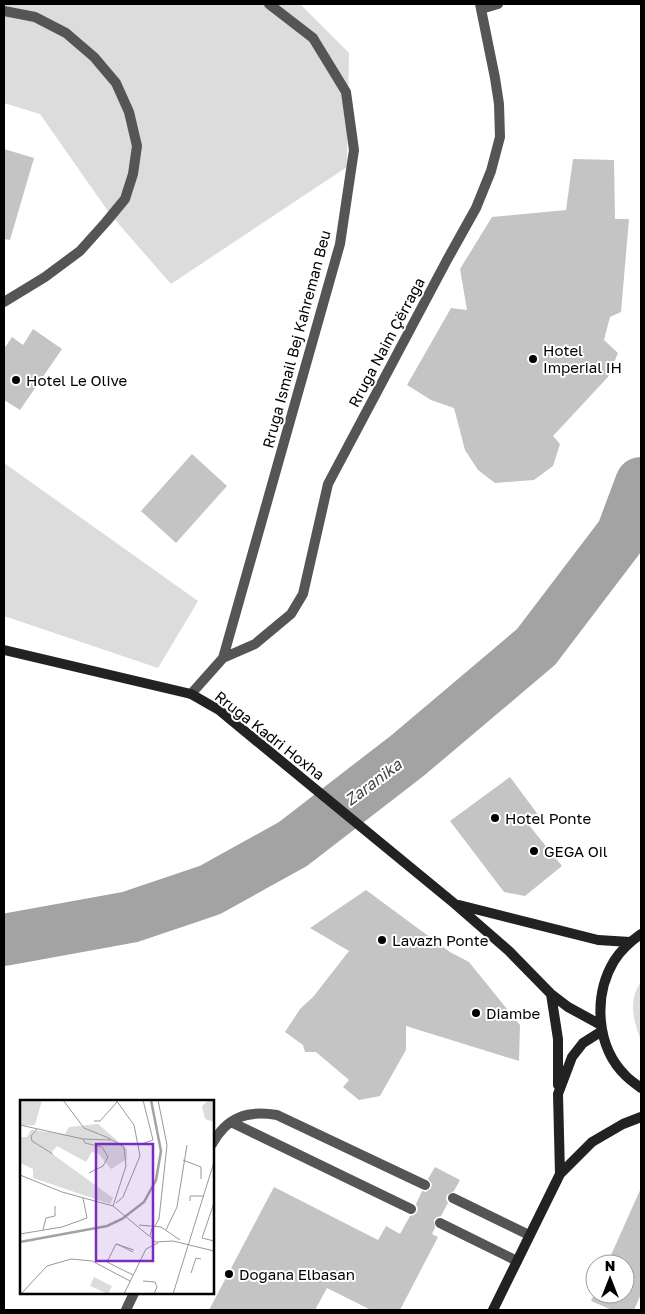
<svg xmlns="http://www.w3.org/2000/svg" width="645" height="1314" font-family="'Golos Text',sans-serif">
	<rect width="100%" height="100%" fill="#fff"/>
	<path fill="#dcdcdc" d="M 4,4 L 300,4 L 349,53 L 347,167 L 171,284 L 110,214 L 40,114 L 4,103 Z
		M 4,463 L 198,601 L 158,668 L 4,616 Z
		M 641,982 L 641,1040 C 633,1021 628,1000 641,982 Z"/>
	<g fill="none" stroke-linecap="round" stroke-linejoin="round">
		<path stroke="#a3a3a3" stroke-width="52" d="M 4,940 L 130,917 L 210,890 L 293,844 L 407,756 L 536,647 L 622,534 L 641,483"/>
	</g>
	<path fill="#c4c4c4" d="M 4,149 L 34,158 L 10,240 L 4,239 Z
		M 573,159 L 614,160 L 615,219 L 629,219 L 621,312 L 610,317 L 604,340 L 618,353 L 608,377 L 553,436 L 560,444 L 553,466 L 534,480 L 495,483 L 478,470 L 465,450 L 454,408 L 431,400 L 407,385 L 451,308 L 467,310 L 460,269 L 492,217 L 566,210 Z
		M 33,329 L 62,349 L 20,410 L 4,400 L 4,349 L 12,337 L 23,345 Z
		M 192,454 L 227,486 L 176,543 L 141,511 Z
		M 510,777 L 539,816 L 528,824 L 562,866 L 525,896 L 504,892 L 450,821 Z
		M 366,890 L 450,952 L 469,962 L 520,1025 L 519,1061 L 406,1026 L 406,1050 L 380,1096 L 359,1100 L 343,1087 L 349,1080 L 316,1052 L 305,1052 L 303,1045 L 285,1032 L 300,1009 L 313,997 L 349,951 L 310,928 Z
		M 435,1167 L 460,1180 L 454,1191 L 447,1195 L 446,1199 L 448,1203 L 441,1216 L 437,1217 L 434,1220 L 435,1228 L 432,1234 L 438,1237 L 400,1310 L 371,1310 L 327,1288 L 315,1310 L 209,1310 L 274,1187 L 378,1240 L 386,1226 L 400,1234 L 410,1216 L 414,1215 L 417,1212 L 418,1208 L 416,1204 L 422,1191 L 426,1192 L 431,1188 L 432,1184 L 428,1179 Z
		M 641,1188 L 641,1294 L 634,1310 L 612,1310 L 591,1301 L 595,1292 L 595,1294 L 625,1294 L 625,1264 L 607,1264 Z"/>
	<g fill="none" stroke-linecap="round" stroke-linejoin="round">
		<path stroke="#555" stroke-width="10" d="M 4,11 L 35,17 L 66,33 L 94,57 L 116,83 L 129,112 L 137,146 L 133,174 L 125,199 L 106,222 L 80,251 L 45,277 L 4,302
			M 231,1122 L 411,1209
			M 212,1144 C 227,1117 247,1110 277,1115 L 425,1185
			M 453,1198 L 529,1235
			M 440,1223 L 517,1261
			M 126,1310 L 134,1293"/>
		<path stroke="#555" stroke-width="10" d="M 481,9 L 498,4
			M 223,658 L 255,644 L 291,614 L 303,594 L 328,484 L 447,260 L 476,208 L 491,171 L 500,137 L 499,104 L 495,78 L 480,4
			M 191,694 L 223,658 L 340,244 L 354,150 L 346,92 L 313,38 L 269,4"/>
		<path stroke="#222" stroke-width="10" d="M 4,650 L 191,694 L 219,710 L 455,904 L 509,951 L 551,994 L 568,1007 L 601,1025
			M 459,905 L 598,940 L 630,942
			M 641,934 C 631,941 621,950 614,961 C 593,996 596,1047 626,1076 C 631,1081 636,1084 641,1088
			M 551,994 L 558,1039 L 558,1085
			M 560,1174 L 558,1094 L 572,1057 L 583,1043 L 602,1031
			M 493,1310 L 560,1174 L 592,1142 L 623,1124 L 641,1117"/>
	</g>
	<g fill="#000" stroke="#fff" stroke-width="2">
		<circle cx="533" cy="359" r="5"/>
		<circle cx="16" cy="380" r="5"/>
		<circle cx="495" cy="818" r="5"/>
		<circle cx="534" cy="851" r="5"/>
		<circle cx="382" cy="940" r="5"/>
		<circle cx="476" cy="1013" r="5"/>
		<circle cx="229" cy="1274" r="5"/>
	</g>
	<g text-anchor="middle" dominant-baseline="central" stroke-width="4" stroke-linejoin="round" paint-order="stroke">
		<g font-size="15" fill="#000" stroke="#fff">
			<text transform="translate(296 339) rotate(-75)">Rruga Ismail Bej Kahreman Beu</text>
			<text transform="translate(386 342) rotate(-62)">Rruga Naim Çërraga</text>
			<text transform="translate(270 735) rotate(38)">Rruga Kadri Hoxha</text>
		</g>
		<g font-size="15" fill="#000" stroke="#fff" text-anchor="start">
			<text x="543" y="350">Hotel<tspan x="543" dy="17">Imperial IH</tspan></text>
			<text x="26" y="380">Hotel Le Olive</text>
			<text x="505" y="818">Hotel Ponte</text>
			<text x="544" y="851">GEGA Oil</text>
			<text x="392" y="940">Lavazh Ponte</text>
			<text x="486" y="1013">Diambe</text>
			<text x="239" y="1274">Dogana Elbasan</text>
		</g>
		<g font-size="16" font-style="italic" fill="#444" stroke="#fff">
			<text transform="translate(373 782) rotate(-37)">Zaranika</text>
		</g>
	</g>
	<g transform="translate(20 1100)">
		<rect width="194" height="194" fill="#fff"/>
		<path d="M 0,0 L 22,0 L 15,25 L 0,26 ZM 189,0 L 194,2 L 194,22 L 185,19 L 182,6 ZM 78,24 L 107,49 L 107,59 L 91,69 L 79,54 L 72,52 L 66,62 L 37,46 L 31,53 L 93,98 L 90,104 L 13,78 L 13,69 L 0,63 L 0,37 L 7,37 L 11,30 L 45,34 L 49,27 ZM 74,177 L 92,186 L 88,194 L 70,186 Z" fill="#dcdcdc"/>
		<path fill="none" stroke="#a3a3a3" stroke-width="2.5" d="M 0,142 L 87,126 L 102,119 L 124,102 L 136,80 L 141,51 L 131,0"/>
		<path fill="none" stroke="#999" stroke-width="1" d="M 43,0 L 64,28 L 91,39M 96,0 L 114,25 L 120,56 L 103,97 L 96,103M 74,21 L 80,21 L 97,2M 0,25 L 63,39 L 92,40 L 104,47 L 106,66 L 93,106M 17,29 L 11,36 L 12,41 L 33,54M 63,39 L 65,43 L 82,47 L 88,57 L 83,66 L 69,73M 119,45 L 133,40 L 123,0M 163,60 L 181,67 L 181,79M 0,75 L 42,92 L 93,106 L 129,136M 170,101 L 170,96 L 184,96M 194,103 L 182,138 L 194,141M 119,125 L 141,127 L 160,140M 135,126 L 139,119 L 147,45 L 138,0M 132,128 L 130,136 L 135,142 L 153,141 L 194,151M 23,130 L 26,118 L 35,116 L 35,106M 146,130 L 157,107 L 167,45M 0,134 L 42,127 L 67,118 L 63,98M 96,144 L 87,162 L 113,175M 96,144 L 114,150M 97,144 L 113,152M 171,173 L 176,158 L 181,159M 123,181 L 135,182 L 137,187 L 134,194M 1,194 L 27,166 L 51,159 L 72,161 L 110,181M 104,194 L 126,149 L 138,143M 153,194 L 194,62"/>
		<path fill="#7b2cbf" fill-opacity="0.15" stroke="#7b2cbf" stroke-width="2.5" d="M 76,44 L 133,44 L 133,161 L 76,161 Z"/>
		<rect width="194" height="194" fill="none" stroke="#000" stroke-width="2.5"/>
	</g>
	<rect width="645" height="1314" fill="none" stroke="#000000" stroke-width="10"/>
	<g transform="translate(610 1279)"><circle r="24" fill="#ffffff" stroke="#999999"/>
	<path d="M0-4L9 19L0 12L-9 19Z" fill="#000000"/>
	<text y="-8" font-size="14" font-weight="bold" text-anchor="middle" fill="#000000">N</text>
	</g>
</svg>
